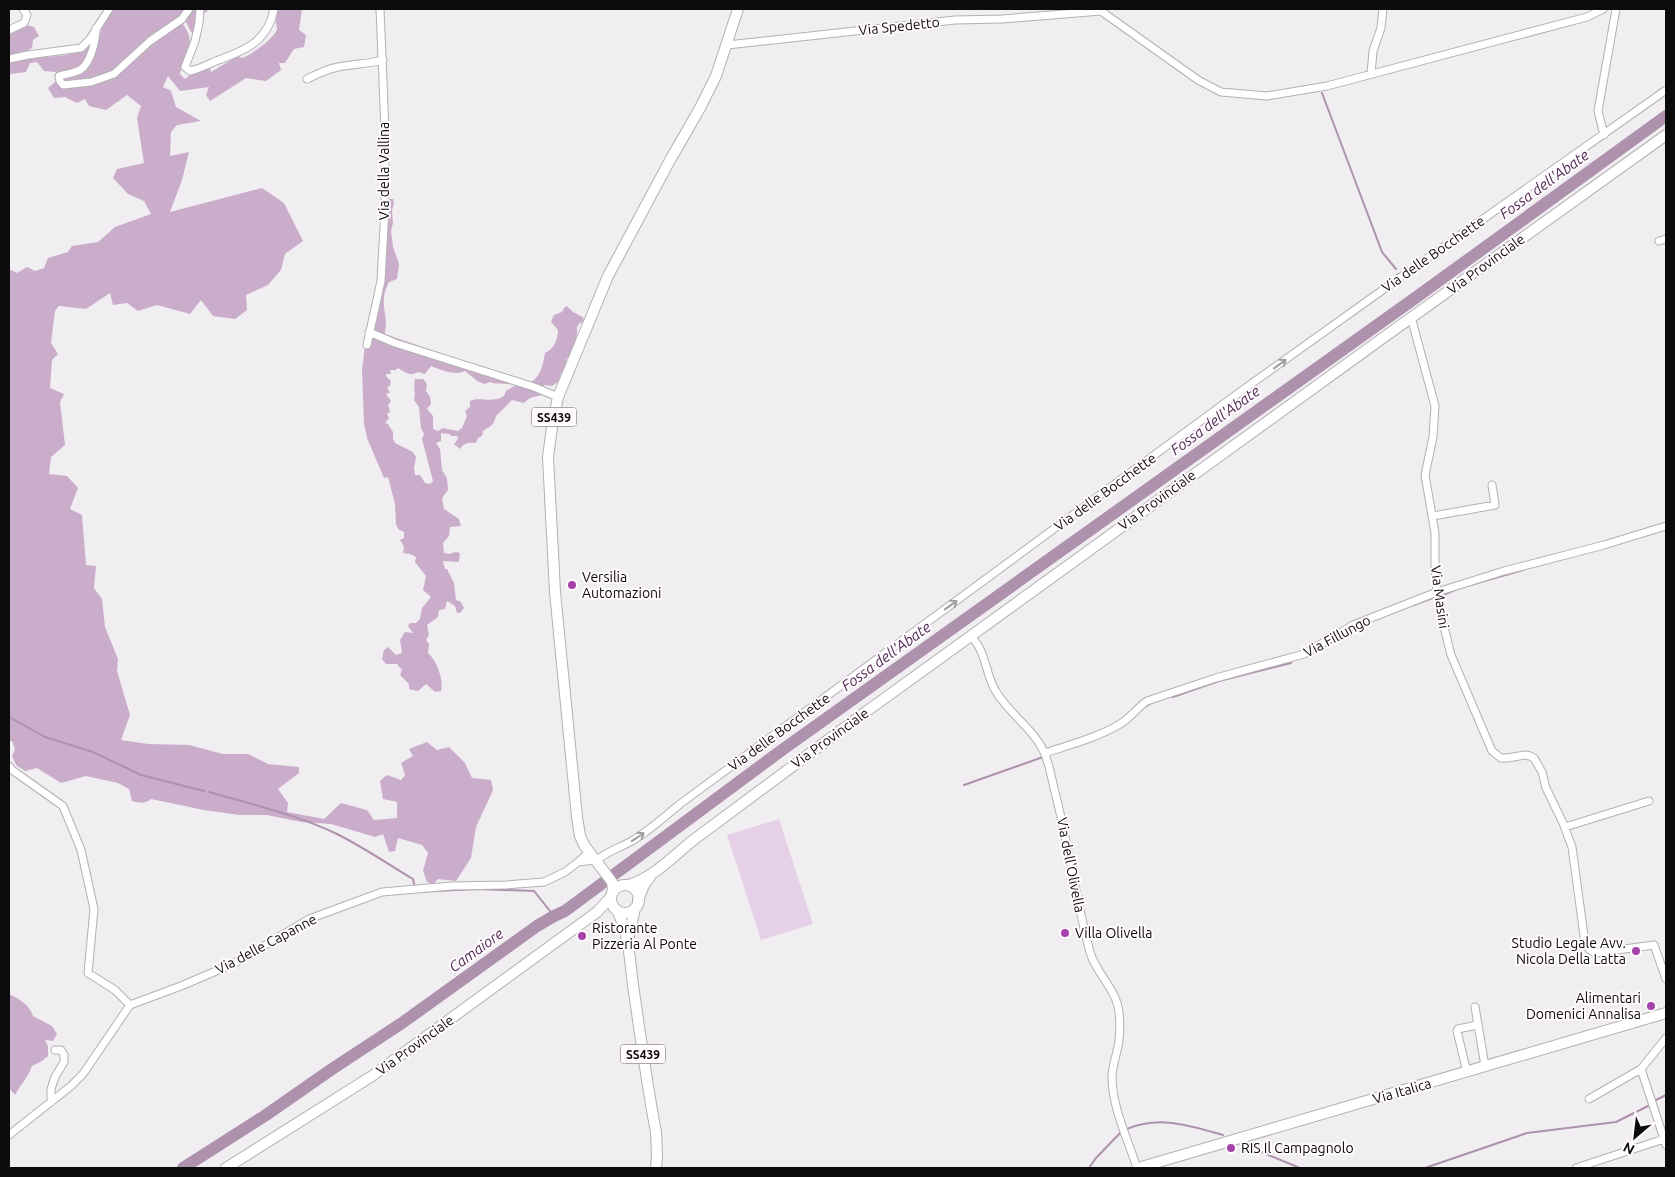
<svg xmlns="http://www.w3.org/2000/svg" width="1675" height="1177" font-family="Ubuntu,sans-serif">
	<rect width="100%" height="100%" fill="#f1eef1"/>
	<path fill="#e6d0e7" d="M 779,819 L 813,924 L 761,940 L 727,835 Z"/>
	<path fill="#caadca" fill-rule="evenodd" d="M 111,9 L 187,9 L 182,18 L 187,18 L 193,9 L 209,9 L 206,12 L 202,14 L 194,34 L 191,32 L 186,22 L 183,24 C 194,40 190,47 183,63 C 182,66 181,70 180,74 L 185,79 L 192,73 L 210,67 L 211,72 L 238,56 L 242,58 C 251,55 275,38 277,29 C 277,26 276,25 276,21 C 276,17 277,13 278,9 L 302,9 L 299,30 L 306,35 L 304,47 L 294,49 L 285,63 L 279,63 L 281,70 L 266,81 L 246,78 L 210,101 L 206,95 L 209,87 L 180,91 L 168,76 L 163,87 L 171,91 L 176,107 L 201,121 L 177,125 L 171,132 L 170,156 L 189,152 L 182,180 L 170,212 L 262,188 L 284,203 L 303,241 L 285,254 L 281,270 L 268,285 L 246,295 L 247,310 L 235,319 L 213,316 L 201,300 L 190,314 L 157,305 L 138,311 L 127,303 L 113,305 L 110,293 L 86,309 L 59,306 L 55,311 L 51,343 L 58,354 L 52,360 L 50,388 L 64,394 L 60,402 L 65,445 L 51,457 L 49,474 L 67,476 L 78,488 L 70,509 L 82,515 L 86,565 L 96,566 L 94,588 L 102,599 L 105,627 L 118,659 L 117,671 L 130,715 L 121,740 L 148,744 L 189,745 L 223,754 L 248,754 L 268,764 L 299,767 L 299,773 L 278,789 L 288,803 L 287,812 L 324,819 L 341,803 L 367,810 L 374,820 L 397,818 L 397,802 L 383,799 L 380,781 L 387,775 L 401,780 L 405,775 L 401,763 L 413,756 L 409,749 L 427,742 L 437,750 L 449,747 L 465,763 L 472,778 L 491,780 L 493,790 L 476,827 L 471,858 L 456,881 L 438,879 L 433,884 L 427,882 L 423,871 L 428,853 L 422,845 L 398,838 L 395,851 L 389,852 L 383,834 L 375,837 L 331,824 L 301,822 L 267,815 L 239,815 L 204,810 L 151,799 C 145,804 140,803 132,801 L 129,789 L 118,783 L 86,776 L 61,783 L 37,768 L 25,771 L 16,765 L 12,756 L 15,749 L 12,741 L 9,741 L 9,269 L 17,273 L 27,267 L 35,271 L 44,268 L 48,258 L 68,252 L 72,246 L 98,242 L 115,227 L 151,214 L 144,201 L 128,194 L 113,178 L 117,169 L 144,163 L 137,118 L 141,106 L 127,95 L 106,110 L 89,106 L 85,99 L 77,103 L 65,97 L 54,98 L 48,88 L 57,80 L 56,72 L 44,71 L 37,62 L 30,63 L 26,72 L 11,74 L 9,76 L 9,35 L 27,25 L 34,27 L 39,36 L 33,40 L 32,48 L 27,51 L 29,57 C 42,57 64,57 77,52 C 86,48 89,40 99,37 L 103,25 Z
		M 389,199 L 393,199 L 394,204 L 392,210 L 393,223 L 391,231 L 393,247 L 399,264 L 397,279 L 389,282 C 381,298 384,305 386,322 C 386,326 385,330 385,334 L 474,365 L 531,382 C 541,376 543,364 545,353 C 554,349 558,340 558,330 L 551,322 L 554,315 L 562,312 L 564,308 L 567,306 L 573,312 L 583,317 L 584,322 L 580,323 L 577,327 C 577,336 577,336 574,344 C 571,351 574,355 566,359 L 567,363 L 565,373 L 561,373 L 558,382 L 552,386 L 544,385 L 542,395 L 530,398 L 524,403 L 512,400 L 496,416 C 494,426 490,426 483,431 L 482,436 L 478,438 L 476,443 C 468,442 464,443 460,449 L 454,444 L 458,439 L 457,436 L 451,436 L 449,434 L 441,433 L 441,441 L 436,443 L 440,449 L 442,470 L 447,478 L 448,490 L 442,498 L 444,509 L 459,519 L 461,526 L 450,527 L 449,536 L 443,543 L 444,553 L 449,554 L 456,552 L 460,553 L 459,562 L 443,561 L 445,569 L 447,569 L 454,583 L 456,600 L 461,602 L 464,608 L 460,613 L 457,613 L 455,606 L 447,601 L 445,609 L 439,610 L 438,617 L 427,625 L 429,635 L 426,640 L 429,644 L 428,653 C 437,661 444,680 441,691 L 435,692 L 426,684 L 418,691 L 409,689 L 409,684 L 400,675 L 402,670 L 397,664 L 386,664 L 382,659 L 384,650 L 388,647 L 396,655 L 402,653 L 400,640 L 405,632 L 413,633 L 408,626 L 410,623 L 416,623 L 420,619 L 422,608 L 431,597 L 423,590 L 426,576 L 415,562 L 416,557 L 410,554 L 403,553 L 404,547 L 400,540 L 404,538 L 404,532 L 398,529 L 396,524 L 395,504 L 388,477 L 384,478 L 367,438 L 364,424 L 362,370 L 366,337 L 380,281 L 383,203 ZM 431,366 C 441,370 455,376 465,371 L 477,381 L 485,384 L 490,382 C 497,385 507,383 516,385 L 506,391 L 504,396 C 490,404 481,396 470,401 L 470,407 L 465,411 L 467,416 L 462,428 L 458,431 L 443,428 L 438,431 L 433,429 L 433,416 L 427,409 L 431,404 L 430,397 L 426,391 L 427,384 L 423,379 L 415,379 C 413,386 416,393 414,400 L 419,407 L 421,428 L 424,434 L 422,439 L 433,481 L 430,484 L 425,483 L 420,475 L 415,475 L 414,468 L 416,457 L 413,452 L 395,443 L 393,439 L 393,432 L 388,424 L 385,423 L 389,418 L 387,414 L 390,412 L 388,405 L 391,401 L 386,394 L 390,393 L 387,387 L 390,386 L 391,381 L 386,376 L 386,374 L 391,374 L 390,370 L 396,370 L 398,368 C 405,372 410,377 418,372 L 425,374 Z
		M 9,994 C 19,999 29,1004 33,1016 L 52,1026 L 57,1034 L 53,1041 L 45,1040 L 48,1046 L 48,1056 L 42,1061 L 32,1066 C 28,1078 20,1085 15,1095 L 9,1088 Z"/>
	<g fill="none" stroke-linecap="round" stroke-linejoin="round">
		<path stroke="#ad91ad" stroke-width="2" d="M 1322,93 L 1382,252 L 1396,269
			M 1467,586 L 1523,570
			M 1441,596 L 1457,589
			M 1414,605 L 1435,597
			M 1348,632 L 1361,626
			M 1308,656 L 1341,637
			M 1173,697 L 1219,681 L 1291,663
			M 1145,707 L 1151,703
			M 9,717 L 45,737 L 93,752 L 141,775 L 204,791
			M 964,785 L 1043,757
			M 209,792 C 250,804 298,815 337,834 C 363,847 388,864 413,879 L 415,888
			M 416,892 L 477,889 L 534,891 L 554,916
			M 1656,1100 L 1666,1095
			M 1127,1129 C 1160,1115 1191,1126 1223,1135
			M 1247,1146 L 1300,1168
			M 1089,1168 L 1096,1158 L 1121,1132
			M 1425,1168 L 1527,1133 L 1616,1122 L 1648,1106"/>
		<path stroke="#ad91ad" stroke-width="12" d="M 183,1168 L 266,1115 L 332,1069 L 402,1023 L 537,926 L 554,916 L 565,911 L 782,750 L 1411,301 L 1666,116"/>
		<defs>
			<path id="street" d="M 200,9 L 199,23 L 195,41 L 185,67 L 190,71 C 199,69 207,65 216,61 C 244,51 268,42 274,9
				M 1101,11 L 1198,80 L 1221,92 L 1267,96 L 1327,86 L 1587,17 L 1603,9
				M 96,28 C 96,40 91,63 80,70 C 74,73 66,74 59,76 L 60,81 L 63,85 L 91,82 L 114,74 L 150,41 L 182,19 L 189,9
				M 9,30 L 24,23 L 27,15 L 23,9
				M 727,45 L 955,20 L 1002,19 L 1101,11
				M 9,59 L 28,55 L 81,48 L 90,39 L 109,9
				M 1371,74 L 1373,51 L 1381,28 L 1383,9
				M 307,79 C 317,74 327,69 338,67 C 353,64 368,64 383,60
				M 1604,135 L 1598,111 L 1616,9
				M 1659,241 L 1666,239
				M 1411,317 L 1435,406 L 1433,437 L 1425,475 L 1435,533 L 1435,570 L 1437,592 L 1443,623 L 1451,655 L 1492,751 L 1501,758 L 1507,758 L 1525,755 L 1530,756 L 1534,758 L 1542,772 L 1546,788 L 1563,823 L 1572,847 L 1585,943 L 1589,949 L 1595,953 L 1654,945 L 1666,979
				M 369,332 L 395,343 L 534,387 L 558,397
				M 367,345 L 381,281 L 385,209 L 385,130 L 380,9
				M 1433,516 L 1495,505 L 1492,485
				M 970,636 C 986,649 985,673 995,690 C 1008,713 1033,728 1044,752 C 1050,765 1052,782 1056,796 C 1069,848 1076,901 1090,952 C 1096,974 1117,989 1119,1013 C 1120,1021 1120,1032 1119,1040 C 1118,1052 1112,1065 1112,1077 C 1112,1107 1128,1140 1137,1168
				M 1045,753 C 1069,745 1097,738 1120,724 C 1130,718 1137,708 1147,701 L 1216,678 L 1304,654 L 1353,625 L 1437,592 L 1504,571 L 1604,545 L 1666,526
				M 9,766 L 12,770 L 63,806 L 81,850 L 94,909 L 88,973 L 115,990 L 130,1005
				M 1565,827 L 1649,801
				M 589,852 L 578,862 L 595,860
				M 596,861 C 606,852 619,848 630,842 C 648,832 664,817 680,804 L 1244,389 L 1398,279 L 1666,90
				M 1475,1007 L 1485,1066
				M 1666,1038 L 1641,1069 L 1666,1145
				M 1467,1072 L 1457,1031 L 1458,1029 L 1477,1025
				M 1589,1099 L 1641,1069
				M 51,1102 L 51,1089 L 55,1077 L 64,1062 L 64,1055 L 61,1050 L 55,1050
				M 9,1135 L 71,1086 L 83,1074 L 130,1005 L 181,986 L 235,963 L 309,919 L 382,892 L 452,886 L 506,885 L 544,882 L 565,872 L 578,862
				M 1576,1168 L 1664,1139"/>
			<path id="secondary" d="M 628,885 C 654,878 675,854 696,838 C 753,795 810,753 867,711 C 1132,518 1399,326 1666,135
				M 638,900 L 644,885 L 650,877
				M 226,1168 L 372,1076 L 597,912 L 611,897
				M 1138,1168 L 1666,1013"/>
			<path id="primary" d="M611 899a14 14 0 1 1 28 0a14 14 0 1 1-28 0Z
				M 612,893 L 613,889 L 612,882 L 584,845 L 580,836 L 577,817 L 555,592 L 548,457 L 552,427 L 558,397 L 608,276 L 669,162 L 700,108 L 716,76 L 738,9
				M 617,910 C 631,939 629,961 634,992 C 641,1039 647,1086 656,1132 L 657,1156 L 656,1168
				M 629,936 L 635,908"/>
		</defs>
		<use href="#street" stroke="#b3b0b3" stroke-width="9"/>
		<use href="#secondary" stroke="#b3b0b3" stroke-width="12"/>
		<use href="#primary" stroke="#b3b0b3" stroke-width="12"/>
		<use href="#street" stroke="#fff" stroke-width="7"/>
		<use href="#secondary" stroke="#fff" stroke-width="10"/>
		<use href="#primary" stroke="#fff" stroke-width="10"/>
	</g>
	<defs><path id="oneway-shaft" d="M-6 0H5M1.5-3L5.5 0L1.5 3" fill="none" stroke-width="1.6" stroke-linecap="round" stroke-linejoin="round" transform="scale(1.25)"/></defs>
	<g stroke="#9e9d9e">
		<use href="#oneway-shaft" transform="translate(1280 364) rotate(-36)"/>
		<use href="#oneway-shaft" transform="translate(951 605) rotate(-36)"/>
		<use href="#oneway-shaft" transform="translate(638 837) rotate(-34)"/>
	</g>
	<g fill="#a543aa" stroke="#fffbff" stroke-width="2">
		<circle cx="572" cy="585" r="5"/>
		<circle cx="1065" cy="933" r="5"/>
		<circle cx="582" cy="936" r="5"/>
		<circle cx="1636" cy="951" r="5"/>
		<circle cx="1651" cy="1006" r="5"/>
		<circle cx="1231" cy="1148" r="5"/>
	</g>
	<g text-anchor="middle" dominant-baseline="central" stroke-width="4" stroke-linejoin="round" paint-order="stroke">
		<g fill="#fffbff" stroke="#555355" stroke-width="1">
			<rect x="531.5" y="407.5" width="45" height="19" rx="4"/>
			<rect x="620.5" y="1044.5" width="45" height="19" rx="4"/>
		</g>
		<g font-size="12" font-weight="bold" fill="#0c0b0c">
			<text x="554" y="417">SS439</text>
			<text x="643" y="1054">SS439</text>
		</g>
		<g font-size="14" fill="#0c0b0c" stroke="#fffbff">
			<text transform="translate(899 26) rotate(-6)">Via Spedetto</text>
			<text transform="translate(384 171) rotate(-90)">Via della Vallina</text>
			<text transform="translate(1433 254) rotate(-35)">Via delle Bocchette</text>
			<text transform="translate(1486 264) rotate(-36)">Via Provinciale</text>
			<text transform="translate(1105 492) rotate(-36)">Via delle Bocchette</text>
			<text transform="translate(1157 500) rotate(-36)">Via Provinciale</text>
			<text transform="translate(1440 597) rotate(82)">Via Masini</text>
			<text transform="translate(1337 636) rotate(-28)">Via Fillungo</text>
			<text transform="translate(779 732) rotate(-36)">Via delle Bocchette</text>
			<text transform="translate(830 738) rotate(-36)">Via Provinciale</text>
			<text transform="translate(1071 865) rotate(79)">Via dell'Olivella</text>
			<text transform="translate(266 944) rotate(-28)">Via delle Capanne</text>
			<text transform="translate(415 1045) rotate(-36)">Via Provinciale</text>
			<text transform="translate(1402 1091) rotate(-16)">Via Italica</text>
		</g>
		<g font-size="14" fill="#0c0b0c" stroke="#fffbff" text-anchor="start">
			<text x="582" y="577">Versilia<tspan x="582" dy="16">Automazioni</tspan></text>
			<text x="592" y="928">Ristorante<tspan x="592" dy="16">Pizzeria Al Ponte</tspan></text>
			<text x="1075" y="933">Villa Olivella</text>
			<text x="1626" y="943" text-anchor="end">Studio Legale Avv.<tspan x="1626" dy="16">Nicola Della Latta</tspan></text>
			<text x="1641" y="998" text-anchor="end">Alimentari<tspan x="1641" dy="16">Domenici Annalisa</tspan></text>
			<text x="1241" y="1148">RIS Il Campagnolo</text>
		</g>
		<g font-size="15" font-style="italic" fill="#512b53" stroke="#fffbff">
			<text transform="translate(1544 184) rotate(-36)">Fossa dell'Abate</text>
			<text transform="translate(1215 420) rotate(-36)">Fossa dell'Abate</text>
			<text transform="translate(886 656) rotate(-36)">Fossa dell'Abate</text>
			<text transform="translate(476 950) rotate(-36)">Camaiore</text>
		</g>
	</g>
	<rect width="1675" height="1177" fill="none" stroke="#0c0b0c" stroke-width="20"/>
	<g transform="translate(1635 1137) rotate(208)" stroke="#fffbff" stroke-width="4" paint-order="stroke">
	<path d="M0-4L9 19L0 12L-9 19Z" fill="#0c0b0c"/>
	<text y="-8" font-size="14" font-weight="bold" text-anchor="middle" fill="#0c0b0c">N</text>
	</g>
</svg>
